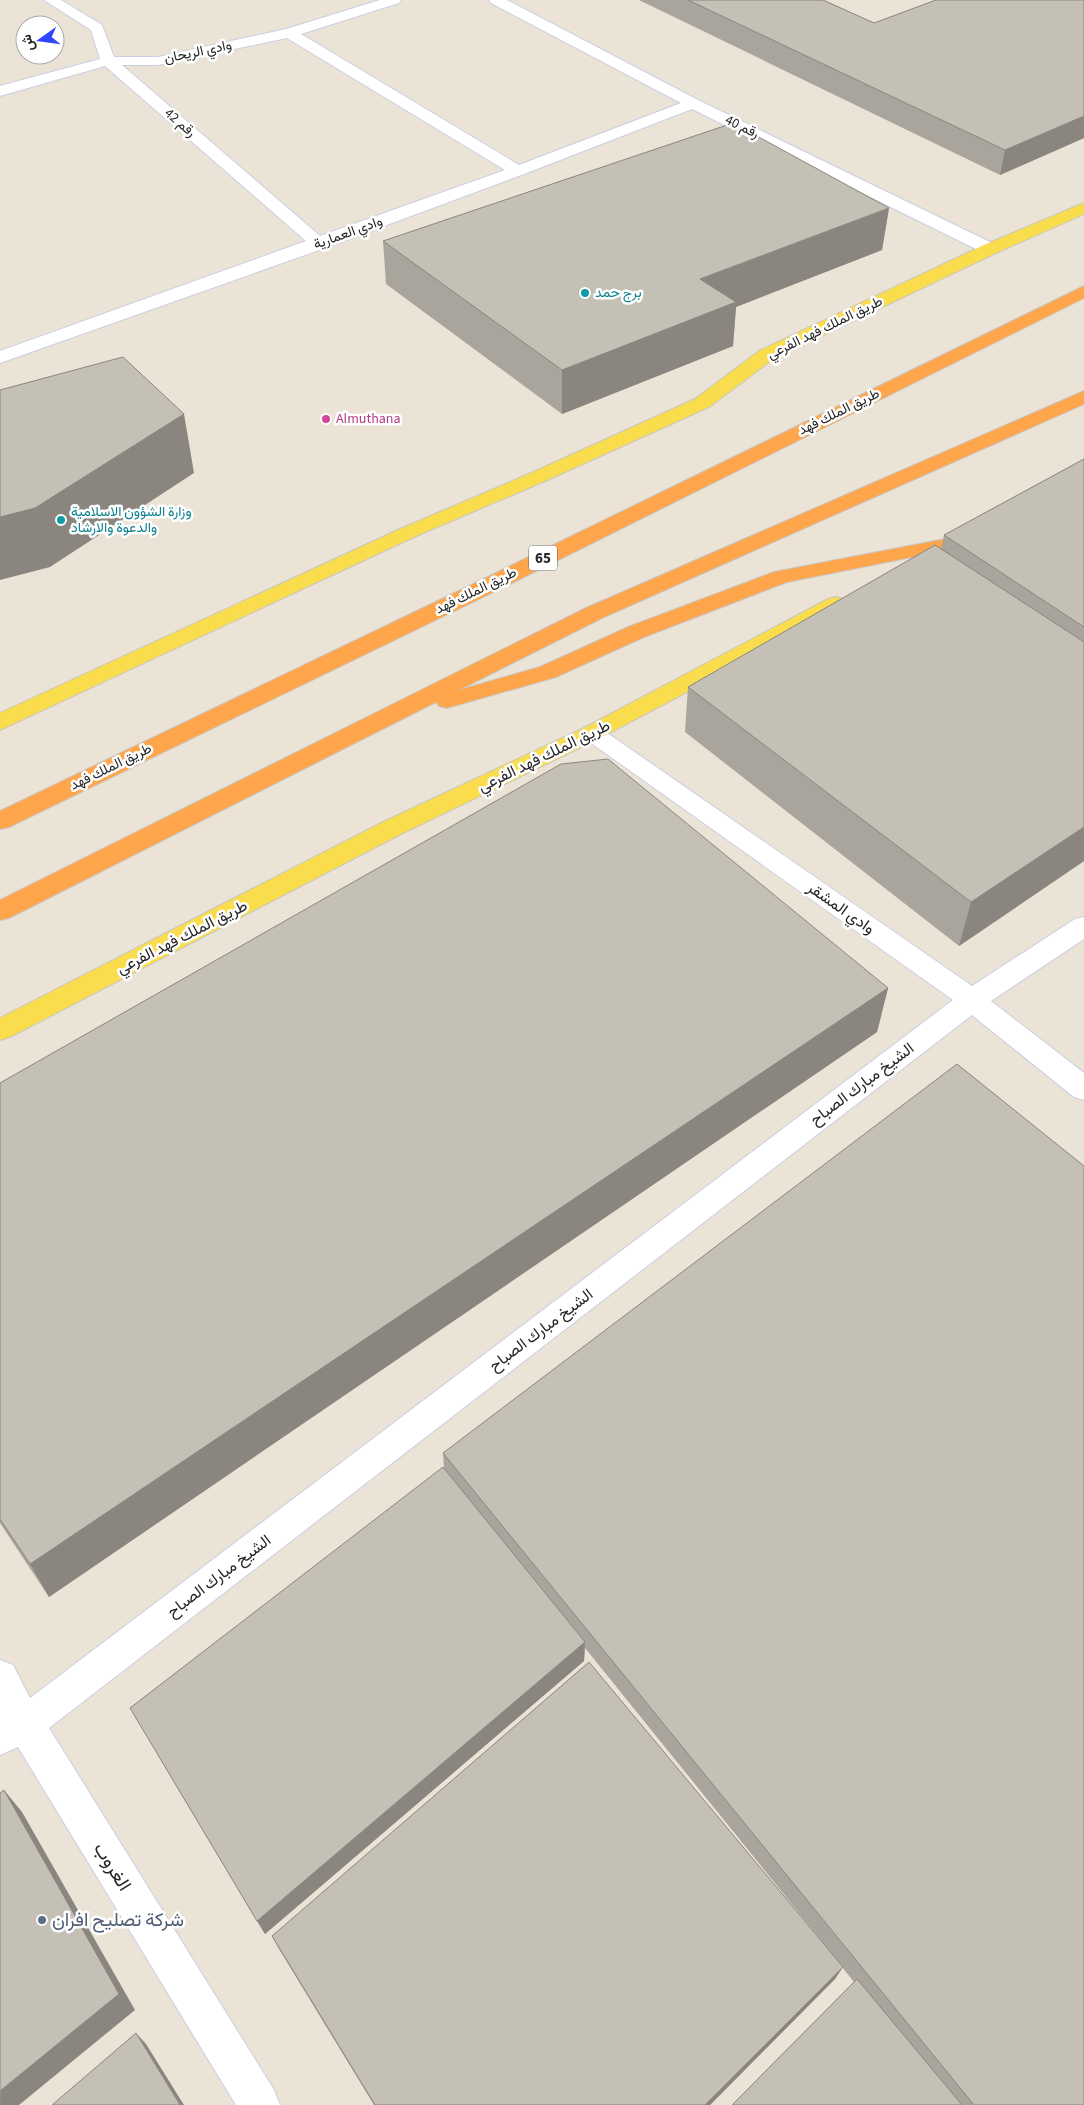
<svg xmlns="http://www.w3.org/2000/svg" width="1084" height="2105" font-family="'Source Sans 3',Vazirmatn,sans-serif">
	<rect width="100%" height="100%" fill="#ebe3d6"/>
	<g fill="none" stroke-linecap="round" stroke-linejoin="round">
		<defs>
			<path id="minor" d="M 44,0 L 61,0 L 102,25 L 114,57 L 158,57 L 286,29 L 380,0 L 401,0 L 399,3 L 301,34 L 519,165 L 681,103 L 491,3 L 489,0 L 507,0 L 698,100 L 996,245 L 999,249 L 996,253 L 990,254 L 984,253 L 692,109 L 524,174 L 325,248 L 0,363 L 0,351 L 306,241 L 105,66 L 0,96 L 0,86 L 100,59 L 91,30 ZM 287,38 L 505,170 L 320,236 L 122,65 L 158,65 Z
				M 592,725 L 600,728 L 972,986 L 1075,919 L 1084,917 L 1084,939 L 991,1001 L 1084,1073 L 1084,1100 L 1074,1097 L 972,1015 L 49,1728 L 274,2090 L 280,2105 L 236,2105 L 18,1747 L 0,1755 L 0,1660 L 13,1665 L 30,1698 L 953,1000 L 584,738 L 580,733 L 584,728 Z"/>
			<path id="major" d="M 1084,203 L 1084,214 L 996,253 L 773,359 L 709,407 L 545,481 L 414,537 L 0,730 L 0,713 L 400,529 L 531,473 L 695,399 L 759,351 L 984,245 Z
				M 836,597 L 844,599 L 847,604 L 844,609 L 600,738 L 401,834 L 10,1037 L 0,1040 L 0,1018 L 383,822 L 584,728 L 828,599 Z"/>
			<path id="highway" d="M 1084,286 L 1084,298 L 514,582 L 9,827 L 0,829 L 0,811 L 498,572 Z
				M 1084,391 L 1084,404 L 602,618 L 459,690 L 540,667 L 628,627 L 774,572 L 945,539 L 952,541 L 955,545 L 952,549 L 787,582 L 644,637 L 556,677 L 447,708 L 439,706 L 436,702 L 9,918 L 0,920 L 0,900 L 586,608 Z"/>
		</defs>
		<use href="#minor" stroke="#cbcee1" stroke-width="2"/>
		<use href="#major" stroke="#c7c7c7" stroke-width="2"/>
		<use href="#highway" stroke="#c7c7c7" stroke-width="2"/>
		<use href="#minor" fill="#fff" fill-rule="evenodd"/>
		<use href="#major" fill="#fadd4c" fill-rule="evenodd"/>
		<use href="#highway" fill="#ffa64d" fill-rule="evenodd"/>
	</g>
	<path fill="#a9a59d" d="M 639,0 L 823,0 L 874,23 L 1084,0 L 1084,138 L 1000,175 Z
		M 889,208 L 882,250 L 736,307 L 733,346 L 562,414 L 386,284 L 383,241 Z
		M 1084,459 L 1084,861 L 959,946 L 685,732 L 688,687 L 941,549 L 944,535 Z
		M 888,988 L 877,1032 L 49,1597 L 0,1523 L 0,1083 Z
		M 443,1453 L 1084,2105 L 732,2105 L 854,1982 L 842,1967 L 835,1979 L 710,2105 L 374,2105 L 279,1949 L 272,1936 L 837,1960 L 585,1648 L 584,1661 L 265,1934 L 130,1708 L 444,1468 Z"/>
	<path fill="#8a867f" d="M 1084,116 L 1084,138 L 1000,175 L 1005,150 Z
		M 889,208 L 882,250 L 736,307 L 733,346 L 562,414 L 562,370 L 700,279 Z
		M 184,414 L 194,473 L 50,567 L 0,580 L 0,517 Z
		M 1084,827 L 1084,861 L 959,946 L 971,902 Z
		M 888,988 L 877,1032 L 49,1597 L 30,1564 Z
		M 585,1642 L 584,1661 L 265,1934 L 257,1921 Z
		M 4,1790 L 22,1812 L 135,2010 L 19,2105 L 0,2105 Z
		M 843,1967 L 835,1979 L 710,2105 L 705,2105 Z
		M 136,2033 L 146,2044 L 184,2105 L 180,2105 Z"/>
	<path fill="#c5c0b6" stroke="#8a867f" d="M 688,0 L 823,0 L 874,23 L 936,0 L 1084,0 L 1084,116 L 1005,150 Z
		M 733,123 L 889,208 L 700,279 L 736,302 L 562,370 L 383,241 Z
		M 123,357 L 184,414 L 35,508 L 0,517 L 0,390 Z
		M 1084,459 L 1084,627 L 944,535 Z
		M 935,545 L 1084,642 L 1084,827 L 971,902 L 688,687 Z
		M 608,759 L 888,988 L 30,1564 L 0,1519 L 0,1083 L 561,764 Z
		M 957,1064 L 1084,1166 L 1084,2105 L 974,2105 L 443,1453 Z
		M 443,1467 L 585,1642 L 257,1921 L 130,1708 Z
		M 589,1662 L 843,1967 L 705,2105 L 375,2105 L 272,1936 Z
		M 4,1790 L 119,1994 L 0,2091 L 0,1793 Z
		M 857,1979 L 962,2105 L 732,2105 Z
		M 136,2033 L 180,2105 L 52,2105 Z"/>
	<g fill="#0f9aa8" stroke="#fff" stroke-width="2">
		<circle cx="585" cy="293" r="5"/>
		<circle cx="61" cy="520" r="5"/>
	</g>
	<circle fill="#d1479c" stroke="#fff" stroke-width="2" cx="326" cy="419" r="5"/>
	<circle fill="#5c6f8a" stroke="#fff" stroke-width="2" cx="42" cy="1920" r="5"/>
	<g text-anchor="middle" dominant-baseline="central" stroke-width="5" stroke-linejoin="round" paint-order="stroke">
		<g font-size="14" fill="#262626" stroke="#fff">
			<text transform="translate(198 52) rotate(-12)">وادي الريحان</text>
			<text transform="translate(180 123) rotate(41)">رقم 42</text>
			<text transform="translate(742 127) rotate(26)">رقم 40</text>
			<text transform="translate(348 233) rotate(-20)">وادي العمارية</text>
			<text transform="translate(825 328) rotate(-26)">طريق الملك فهد الفرعي</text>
			<text transform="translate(839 412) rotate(-26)">طريق الملك فهد</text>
			<text transform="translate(476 591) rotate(-26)">طريق الملك فهد</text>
			<text transform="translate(111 767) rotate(-26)">طريق الملك فهد</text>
		</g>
		<g font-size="14" fill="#0d838f" stroke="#fff" text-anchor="start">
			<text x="595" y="293">برج حمد</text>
			<text x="71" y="512">وزارة الشؤون الاسلامية<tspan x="71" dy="16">والدعوة والارشاد</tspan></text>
		</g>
		<g font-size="14" fill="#b23c85" stroke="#fff" text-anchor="start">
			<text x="336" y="419">Almuthana</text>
		</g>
		<rect fill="#fff" stroke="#676767" stroke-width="1" x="529" y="545.5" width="28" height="25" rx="4"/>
		<g font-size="15" font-weight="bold" fill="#262626">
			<text x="543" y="558">65</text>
		</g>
		<g font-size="16" fill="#262626" stroke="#fff">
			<text transform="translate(544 756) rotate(-26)">طريق الملك فهد الفرعي</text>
			<text transform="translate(841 908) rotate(35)">وادي المشقر</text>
			<text transform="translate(182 937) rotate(-27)">طريق الملك فهد الفرعي</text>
			<text transform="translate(862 1084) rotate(-37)">الشيخ مبارك الصباح</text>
			<text transform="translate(541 1330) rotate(-37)">الشيخ مبارك الصباح</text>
			<text transform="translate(219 1576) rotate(-37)">الشيخ مبارك الصباح</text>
		</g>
		<g font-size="19" fill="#262626" stroke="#fff">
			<text transform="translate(112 1867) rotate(58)">الغروب</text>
		</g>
		<g font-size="19" fill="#4e5e75" stroke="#fff" text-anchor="start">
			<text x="52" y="1920">شركة تصليح افران</text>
		</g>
	</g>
	<g transform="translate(40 40) rotate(256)"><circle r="24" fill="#ffffff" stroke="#a8a8a8"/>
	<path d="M0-4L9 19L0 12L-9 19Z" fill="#2f48ff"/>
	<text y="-8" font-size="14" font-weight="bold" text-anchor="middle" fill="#262626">ش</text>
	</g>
</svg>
